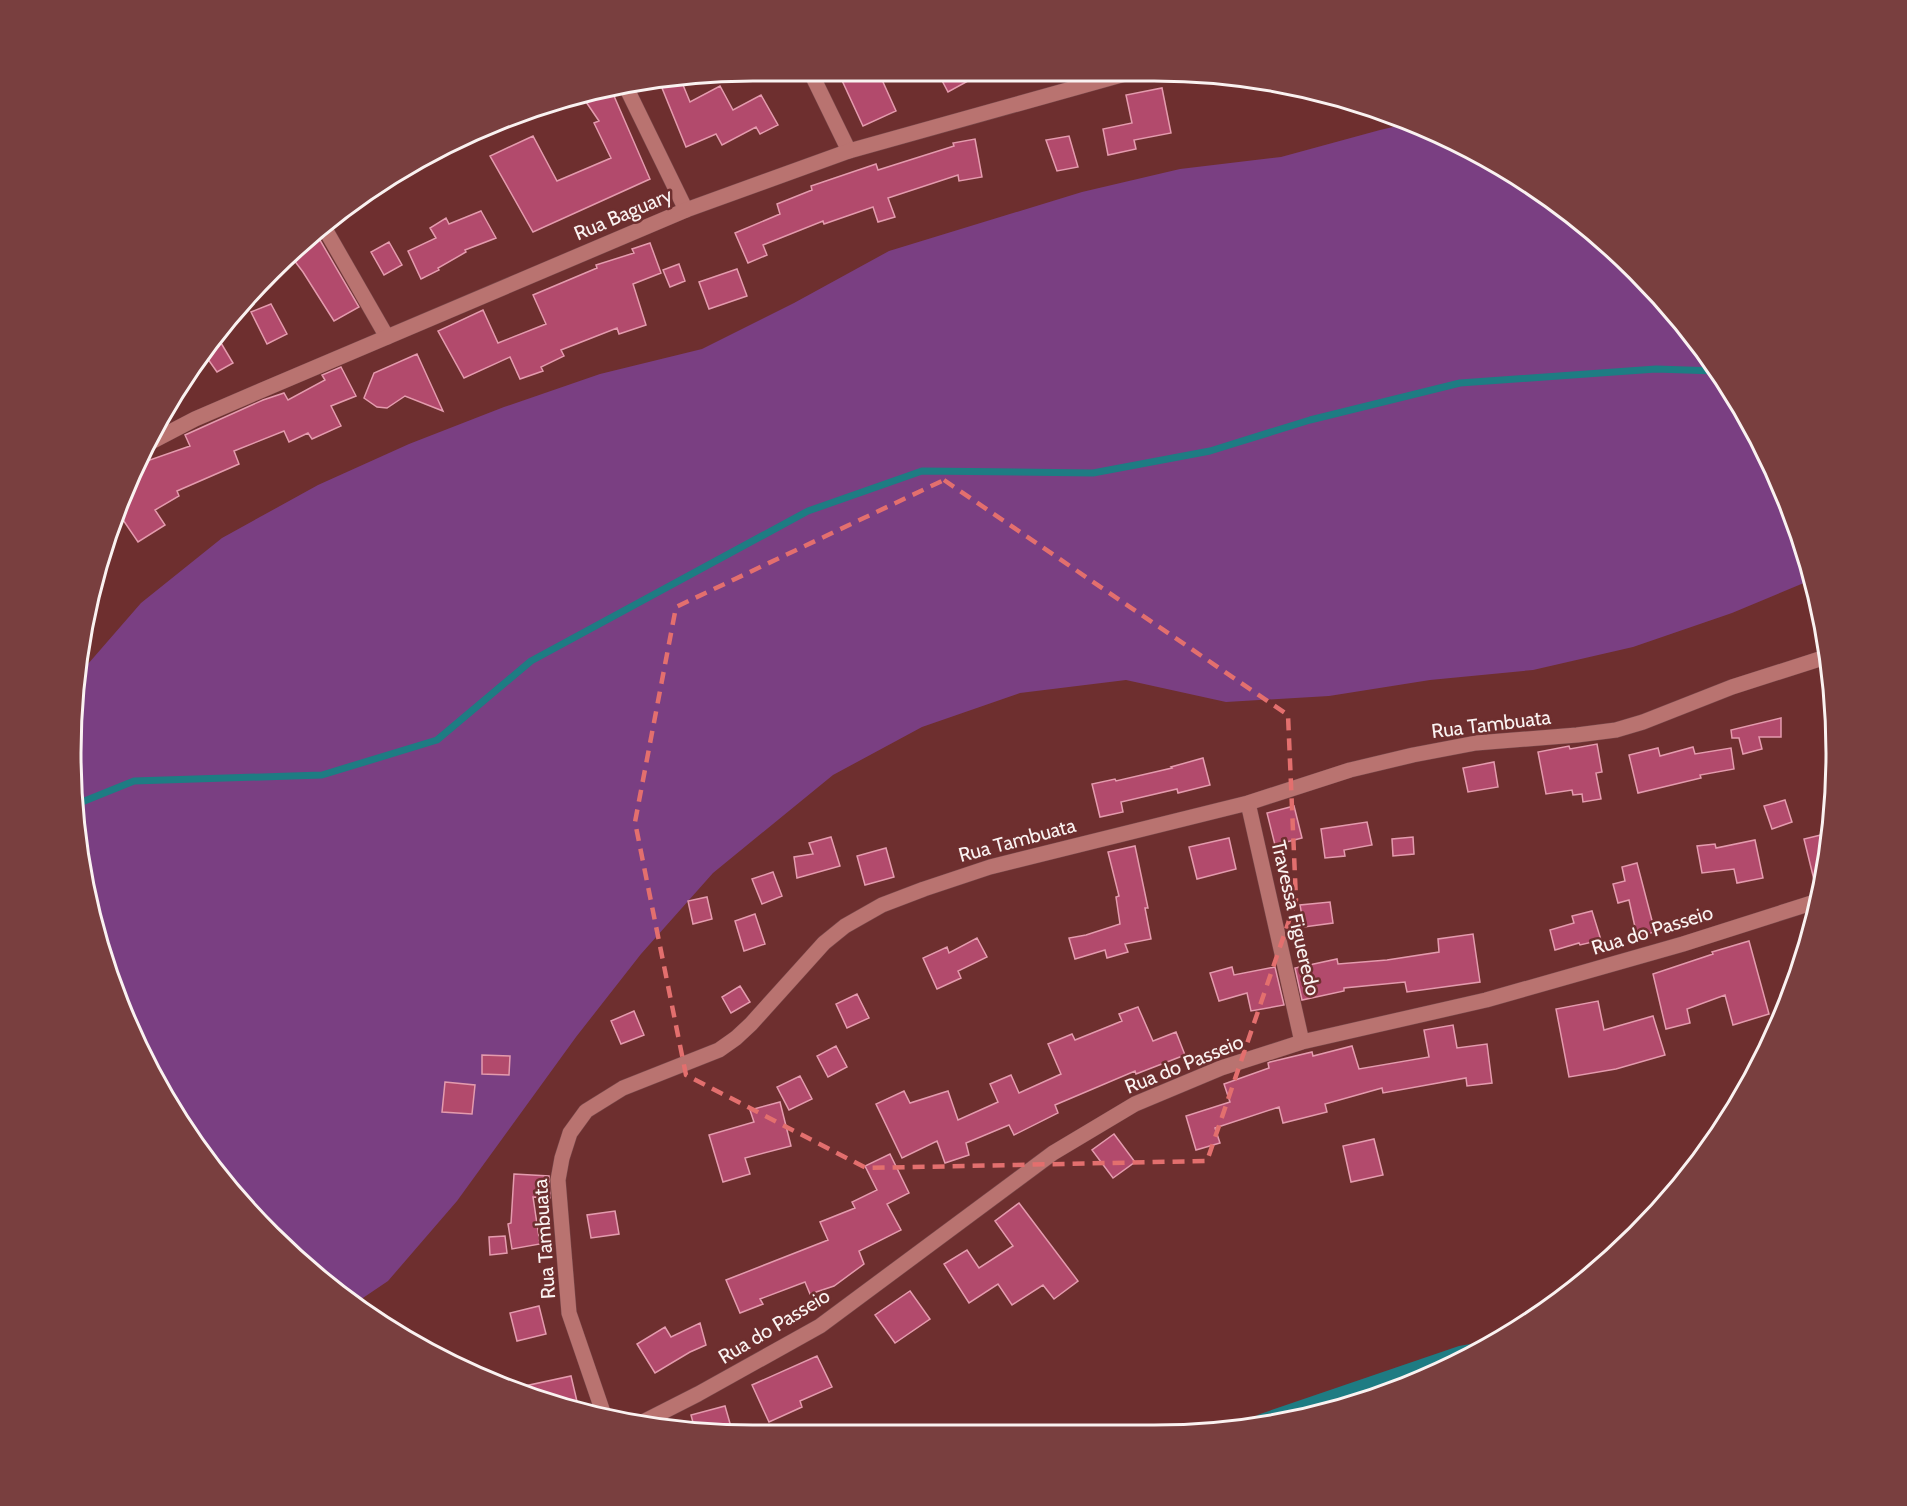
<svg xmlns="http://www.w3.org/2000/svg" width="1907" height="1506" font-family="Cabin,sans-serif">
	<rect width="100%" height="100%" fill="#6e2f2f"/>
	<path fill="#7a3f82" d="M 1410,123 L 1496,162 L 1604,240 L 1667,303 L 1745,411 L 1800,533 L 1811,580 L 1732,613 L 1633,647 L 1533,670 L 1430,680 L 1329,696 L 1226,702 L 1126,680 L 1020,693 L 922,727 L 833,775 L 713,873 L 641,954 L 576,1037 L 457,1201 L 388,1281 L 354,1304 L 270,1235 L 162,1095 L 94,930 L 71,753 L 81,672 L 141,603 L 222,538 L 318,485 L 409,444 L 504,407 L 600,374 L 702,349 L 794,303 L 889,251 L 1082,192 L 1180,169 L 1281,157 L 1380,130 Z"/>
	<path fill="#1e7c83" d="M 1504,1338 L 1496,1344 L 1373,1399 L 1234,1427 L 1260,1414 L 1459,1346 Z"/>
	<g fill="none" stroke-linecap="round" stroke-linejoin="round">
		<path stroke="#1e7c83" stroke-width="7" d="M 77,804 L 134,781 L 322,775 L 437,740 L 531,661 L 808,511 L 922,471 L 1093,473 L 1210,451 L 1310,420 L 1460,383 L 1656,369 L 1716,371"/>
	</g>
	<path fill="#b24a6c" stroke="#e49bae" stroke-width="1.5" d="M 851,71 L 878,71 L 896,111 L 863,126 L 840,76 Z
		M 937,71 L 986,71 L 948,92 Z
		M 681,80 L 690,102 L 720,86 L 733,110 L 761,95 L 778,125 L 760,134 L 756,127 L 722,145 L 716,134 L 686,147 L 660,83 Z
		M 1162,88 L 1171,133 L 1134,140 L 1136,149 L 1108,155 L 1103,129 L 1132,123 L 1126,95 Z
		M 611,89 L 650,179 L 533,232 L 490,156 L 533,136 L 557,181 L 611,158 L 594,123 L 599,121 L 580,93 Z
		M 1069,136 L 1078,167 L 1057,171 L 1046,140 Z
		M 975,139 L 982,177 L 959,181 L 958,175 L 888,198 L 895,217 L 878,222 L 873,207 L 824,224 L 823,221 L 763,245 L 767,255 L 748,263 L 735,233 L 780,214 L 777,204 L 812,190 L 811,186 L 876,164 L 878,170 L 954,146 L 953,143 Z
		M 481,211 L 496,238 L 465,250 L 466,252 L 438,268 L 439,270 L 421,279 L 408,251 L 436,238 L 430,228 L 446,218 L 449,224 Z
		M 317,235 L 359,307 L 334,321 L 303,272 L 290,255 Z
		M 389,242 L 402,265 L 384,275 L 371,252 Z
		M 650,243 L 661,273 L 633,284 L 646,325 L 619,334 L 617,328 L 561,350 L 564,356 L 541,367 L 543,371 L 520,379 L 510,357 L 464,378 L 438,331 L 483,310 L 498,343 L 546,324 L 533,295 L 597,268 L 596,265 L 634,253 L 632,249 Z
		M 679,264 L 685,281 L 670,287 L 663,270 Z
		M 737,269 L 747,296 L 709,309 L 699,282 Z
		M 271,304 L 287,334 L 267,344 L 251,312 Z
		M 218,338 L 233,363 L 217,372 L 205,355 Z
		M 417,354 L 443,411 L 405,396 L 387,408 L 377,407 L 364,398 L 374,373 Z
		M 341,367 L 356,396 L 331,406 L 341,426 L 312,439 L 308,433 L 289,442 L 284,431 L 234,451 L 239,464 L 177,491 L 179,496 L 155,510 L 165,525 L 138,542 L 119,514 L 141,463 L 190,446 L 185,435 L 263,400 L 284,393 L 288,400 L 325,380 L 322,375 Z
		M 1781,718 L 1781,737 L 1759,737 L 1762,749 L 1743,754 L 1739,738 L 1732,738 L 1731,730 Z
		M 1597,744 L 1602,772 L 1596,773 L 1601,799 L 1583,802 L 1582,794 L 1573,795 L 1572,790 L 1546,794 L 1538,752 L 1569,746 L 1570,749 Z
		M 1693,747 L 1695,754 L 1731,748 L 1734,769 L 1700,775 L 1701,778 L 1638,793 L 1629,755 L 1658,748 L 1660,756 Z
		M 1203,758 L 1210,785 L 1178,793 L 1177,789 L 1121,802 L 1123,812 L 1100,817 L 1092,784 L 1115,779 L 1116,781 L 1172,768 L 1171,767 Z
		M 1494,762 L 1498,787 L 1468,792 L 1463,768 Z
		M 1785,800 L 1792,822 L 1772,829 L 1764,806 Z
		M 1294,806 L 1302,838 L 1275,845 L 1267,813 Z
		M 1367,822 L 1372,845 L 1344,850 L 1345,856 L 1325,858 L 1321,829 Z
		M 1829,833 L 1820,891 L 1817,892 L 1804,839 Z
		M 831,837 L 840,866 L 797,878 L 794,857 L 813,854 L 809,843 Z
		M 1413,837 L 1414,854 L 1393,856 L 1392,839 Z
		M 1229,838 L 1236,869 L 1197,879 L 1189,847 Z
		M 1755,840 L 1763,878 L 1737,883 L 1734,869 L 1702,873 L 1697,846 L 1715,844 L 1716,848 Z
		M 1135,846 L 1148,908 L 1145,908 L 1151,939 L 1125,944 L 1128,952 L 1107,958 L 1105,950 L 1075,959 L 1069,938 L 1086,935 L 1120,924 L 1116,897 L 1119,896 L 1108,852 Z
		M 886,848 L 894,877 L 865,885 L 857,856 Z
		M 1637,863 L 1655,932 L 1637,936 L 1629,900 L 1618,903 L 1613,884 L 1625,881 L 1622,867 Z
		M 773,872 L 782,896 L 762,904 L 752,879 Z
		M 707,897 L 712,919 L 693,924 L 688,901 Z
		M 1330,902 L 1333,923 L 1304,927 L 1300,905 Z
		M 1592,911 L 1601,940 L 1580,945 L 1579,943 L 1555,950 L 1550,930 L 1574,923 L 1572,916 Z
		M 755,914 L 765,944 L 744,951 L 735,921 Z
		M 1473,934 L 1480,982 L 1407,992 L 1405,982 L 1344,988 L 1344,991 L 1302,1000 L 1295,968 L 1337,959 L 1338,964 L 1387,960 L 1439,952 L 1438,939 Z
		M 977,938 L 987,957 L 958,971 L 961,978 L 937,989 L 923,958 L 947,947 L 949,953 Z
		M 1749,941 L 1769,1014 L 1733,1025 L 1725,995 L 1687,1009 L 1690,1023 L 1666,1029 L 1653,974 L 1713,954 L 1712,952 Z
		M 1232,967 L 1234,975 L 1275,967 L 1284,1005 L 1251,1011 L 1247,993 L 1219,1001 L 1210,973 Z
		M 740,986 L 750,1002 L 731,1013 L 722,997 Z
		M 857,994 L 869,1018 L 847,1028 L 836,1004 Z
		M 1598,1001 L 1604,1030 L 1653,1016 L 1665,1055 L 1616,1069 L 1569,1077 L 1556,1009 Z
		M 1138,1007 L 1153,1041 L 1176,1032 L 1185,1055 L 1136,1074 L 1135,1071 L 1055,1105 L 1058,1113 L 1014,1135 L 1009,1125 L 966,1143 L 969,1155 L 945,1163 L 937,1141 L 902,1158 L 876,1104 L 904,1091 L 910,1103 L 948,1091 L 958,1120 L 998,1102 L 990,1084 L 1011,1075 L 1019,1093 L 1061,1074 L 1048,1044 L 1072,1034 L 1075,1040 L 1122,1021 L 1119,1014 Z
		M 634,1011 L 644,1035 L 621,1044 L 611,1021 Z
		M 1453,1025 L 1457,1048 L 1487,1044 L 1492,1083 L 1467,1086 L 1466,1078 L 1383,1093 L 1382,1088 L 1325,1104 L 1327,1112 L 1283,1123 L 1279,1107 L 1215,1128 L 1220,1143 L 1196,1150 L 1186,1116 L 1230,1102 L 1224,1084 L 1269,1068 L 1268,1063 L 1270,1062 L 1312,1052 L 1313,1056 L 1352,1046 L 1359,1069 L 1429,1057 L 1424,1030 Z
		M 836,1046 L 847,1067 L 828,1077 L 817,1056 Z
		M 482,1055 L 510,1056 L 509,1075 L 482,1074 Z
		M 800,1076 L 812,1099 L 789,1110 L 777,1087 Z
		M 445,1082 L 475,1085 L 472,1114 L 442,1112 Z
		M 780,1102 L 791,1146 L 745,1158 L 750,1174 L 723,1182 L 709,1135 L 754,1122 L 750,1110 Z
		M 1114,1134 L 1135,1162 L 1113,1178 L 1092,1150 Z
		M 1374,1139 L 1383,1175 L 1351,1182 L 1343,1146 Z
		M 890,1154 L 909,1193 L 887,1204 L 901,1230 L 859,1251 L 864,1264 L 834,1286 L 810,1294 L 805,1282 L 760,1299 L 763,1304 L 740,1313 L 726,1280 L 828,1240 L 820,1222 L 855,1208 L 852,1202 L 877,1190 L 865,1166 Z
		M 514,1174 L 549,1176 L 550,1198 L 533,1197 L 540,1244 L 512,1249 L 508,1224 L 511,1223 Z
		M 1019,1203 L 1078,1281 L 1054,1299 L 1043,1285 L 1012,1305 L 998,1284 L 969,1303 L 944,1264 L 967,1250 L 979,1268 L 1013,1246 L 995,1221 Z
		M 615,1211 L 619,1234 L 591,1238 L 587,1215 Z
		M 505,1236 L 507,1253 L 490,1255 L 489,1237 Z
		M 910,1291 L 930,1319 L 895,1343 L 875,1315 Z
		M 539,1306 L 546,1334 L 517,1341 L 510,1313 Z
		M 700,1323 L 706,1345 L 690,1352 L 655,1373 L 637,1344 L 665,1327 L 671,1337 Z
		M 817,1356 L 832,1387 L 800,1401 L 802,1407 L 769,1422 L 752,1385 Z
		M 571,1376 L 579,1410 L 511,1389 Z
		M 725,1406 L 733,1434 L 695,1430 L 691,1415 Z"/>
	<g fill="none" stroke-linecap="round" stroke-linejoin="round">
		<defs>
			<path id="minor" d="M 810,71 L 849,151
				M 626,87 L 686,210
				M 325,229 L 387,337
				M 1248,803 L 1302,1042
				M 605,1418 L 569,1313 L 558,1180 L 562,1158 L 570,1133 L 586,1111 L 623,1088 L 719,1050 L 736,1038 L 751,1024 L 824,943 L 845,926 L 882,905 L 924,889 L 990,867 L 1248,803 L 1350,770 L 1413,755 L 1476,743 L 1577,735 L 1616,730 L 1643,722 L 1732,687 L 1829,656
				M 639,1424 L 698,1394 L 820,1326 L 1053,1153 L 1135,1104 L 1221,1068 L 1302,1042 L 1486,1000 L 1683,944 L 1818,901"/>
			<path id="tertiary" d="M 149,443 L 195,419 L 260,391 L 686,210 L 849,151 L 1132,72"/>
		</defs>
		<use href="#minor" stroke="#79494b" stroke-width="16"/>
		<use href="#tertiary" stroke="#79494b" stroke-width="16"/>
		<use href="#minor" stroke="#b97370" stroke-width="15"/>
		<use href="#tertiary" stroke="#b97370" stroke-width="15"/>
	</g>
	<path fill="none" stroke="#e36f6e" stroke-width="4.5" stroke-dasharray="12 8" stroke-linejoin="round" d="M 944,480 L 1288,715 L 1296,900 L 1207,1161 L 866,1168 L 686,1075 L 635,822 L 676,607 Z"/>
	<g text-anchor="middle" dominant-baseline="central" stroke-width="5" stroke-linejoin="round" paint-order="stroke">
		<g font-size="20" fill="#faf2f1" stroke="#6e2f2f">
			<text transform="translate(623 214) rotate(-23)">Rua Baguary</text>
			<text transform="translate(1491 724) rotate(-7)">Rua Tambuata</text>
			<text transform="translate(1017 840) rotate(-15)">Rua Tambuata</text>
			<text transform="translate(1296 918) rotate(77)">Travessa Figueredo</text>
			<text transform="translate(1652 930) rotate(-17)">Rua do Passeio</text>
			<text transform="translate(1184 1064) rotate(-22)">Rua do Passeio</text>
			<text transform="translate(544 1239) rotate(-94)">Rua Tambuata</text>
			<text transform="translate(774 1326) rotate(-31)">Rua do Passeio</text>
		</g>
	</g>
	<path d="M0 0H1907V1506H0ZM753 81H1154A672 672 0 0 1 1826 753V753A672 672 0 0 1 1154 1425H753A672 672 0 0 1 81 753V753A672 672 0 0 1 753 81Z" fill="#793f3f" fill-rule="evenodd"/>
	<path fill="none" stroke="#faf2f1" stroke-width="3" d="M753 81H1154A672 672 0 0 1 1826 753V753A672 672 0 0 1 1154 1425H753A672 672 0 0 1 81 753V753A672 672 0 0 1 753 81Z"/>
</svg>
